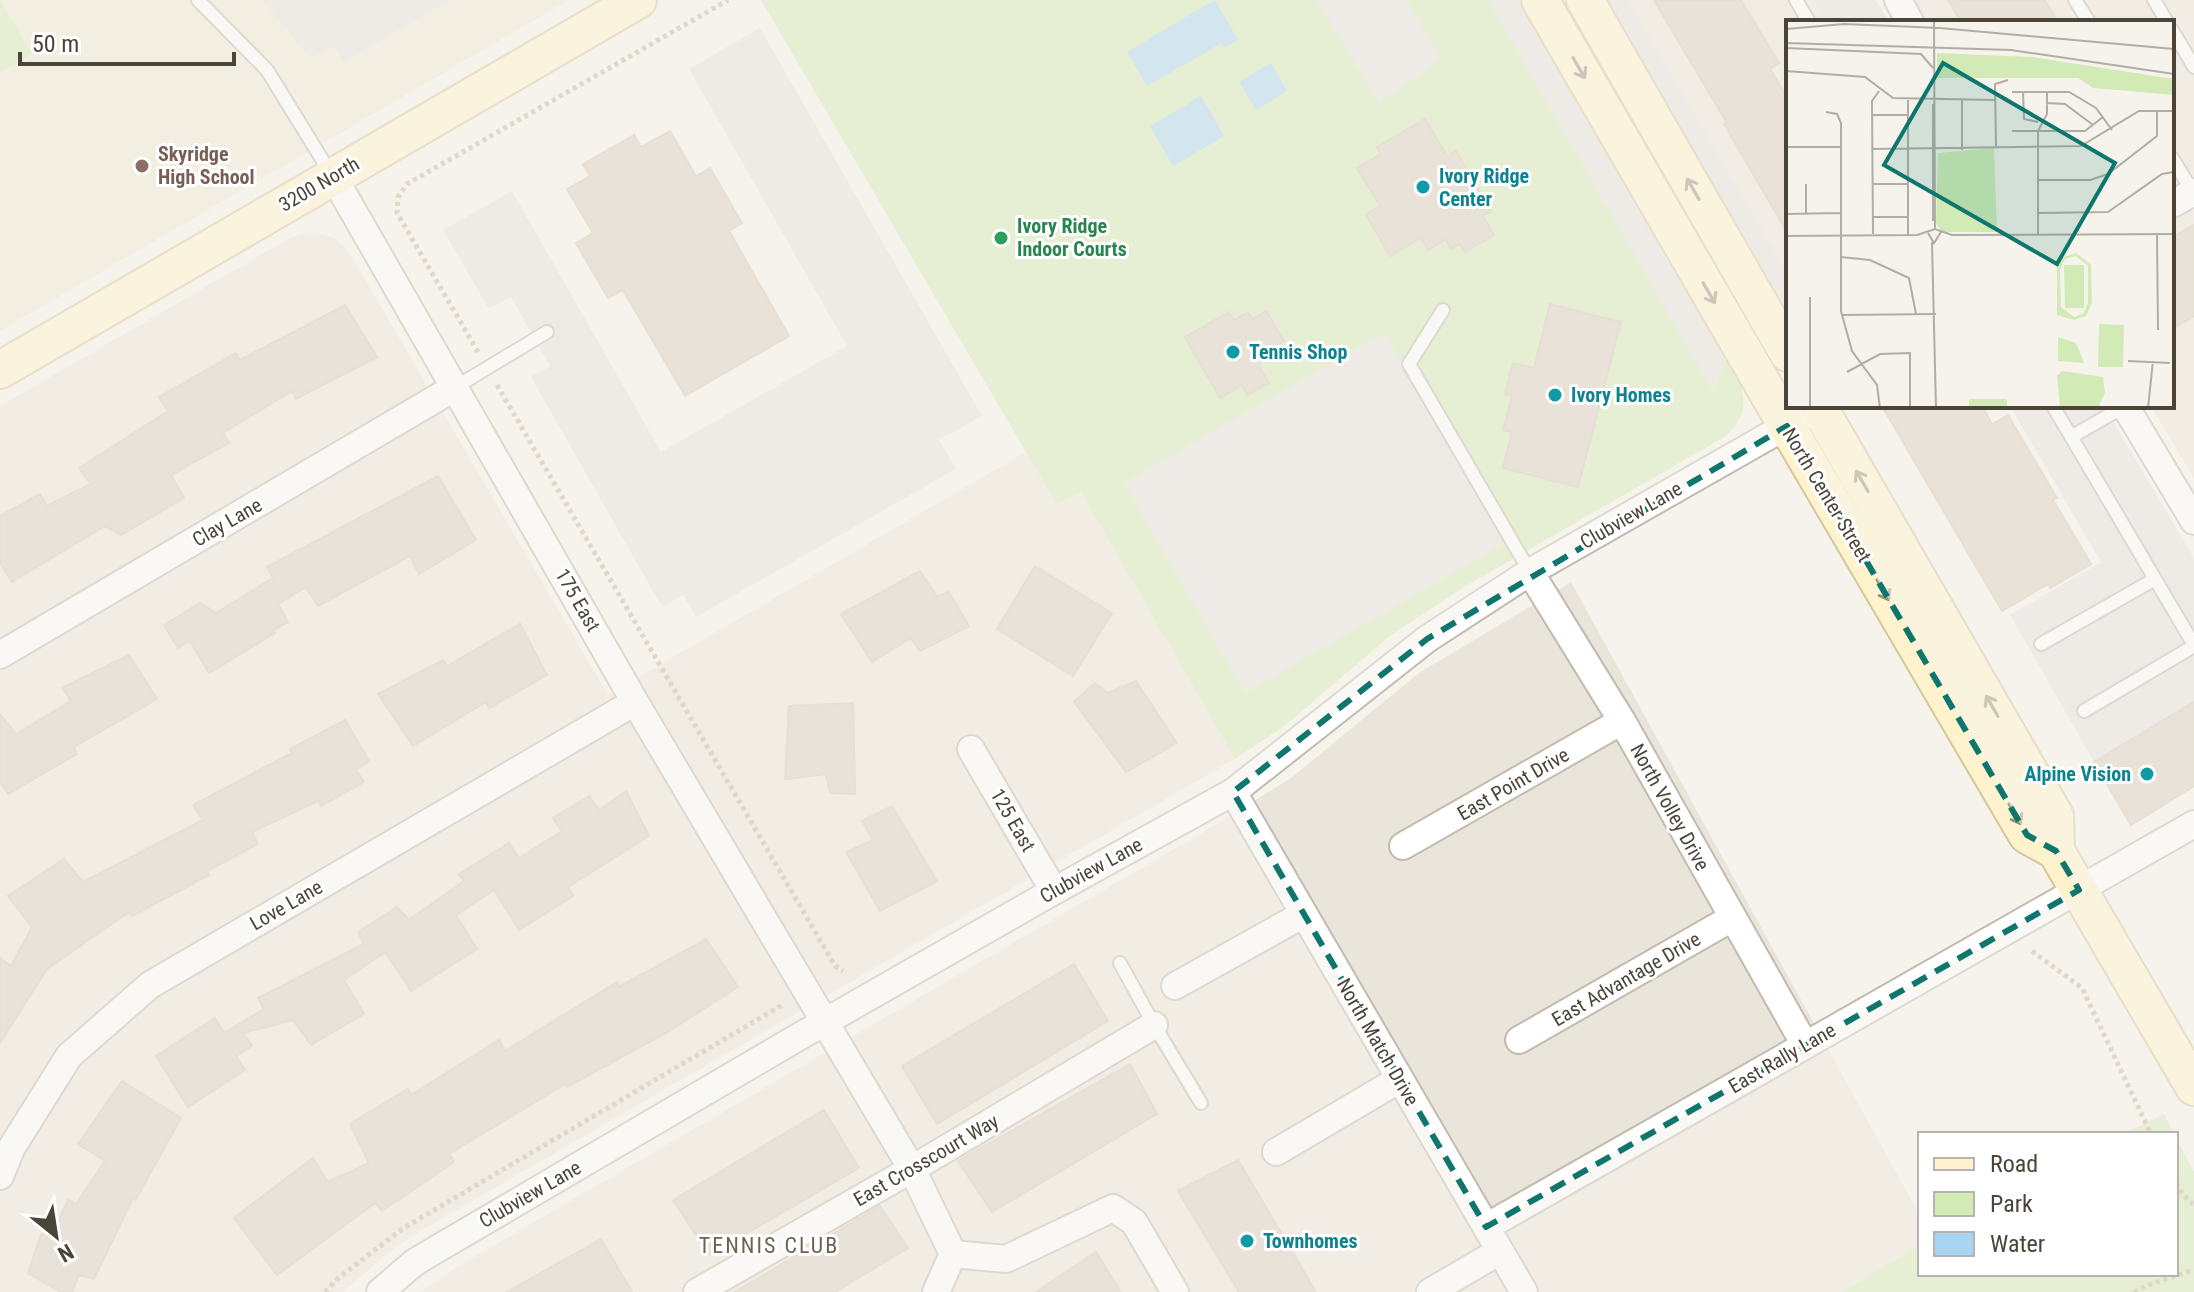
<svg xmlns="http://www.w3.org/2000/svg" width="2194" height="1292" font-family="'Roboto Condensed',sans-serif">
	<rect width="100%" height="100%" fill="#f6f3ec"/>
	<path fill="#eae5da" d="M 1601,0 L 1871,0 L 1884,22 L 1788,22 L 1788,316 Z
		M 1911,0 L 2194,0 L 2194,478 L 2151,406 L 2172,406 L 2172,22 L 1924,22 Z
		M 315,233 L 332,237 L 345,247 L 352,257 L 608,695 L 1026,452 L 1057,505 L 1081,492 L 1235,759 L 415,1234 L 385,1255 L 343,1292 L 0,1292 L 0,406 L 278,245 L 299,234 Z
		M 1571,582 L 1920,1216 L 1920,1245 L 1841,1292 L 420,1292 L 452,1270 L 1212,827 L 1291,778 L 1419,673 Z"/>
	<path fill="#efe8d6" d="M 0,0 L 569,0 L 0,331 Z"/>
	<path fill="#d2eab5" d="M 0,0 L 32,54 L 1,72 L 0,70 Z
		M 761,0 L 1520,0 L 1740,383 C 1747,409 1744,416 1726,436 L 1466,586 L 1391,635 L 1287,724 L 1235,759 L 1081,492 L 1057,505 Z
		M 2164,1114 L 2174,1134 L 2123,1134 Z
		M 2176,1138 L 2194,1172 L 2194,1292 L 1841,1292 L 1920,1245 L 1920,1274 L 2176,1274 Z"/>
	<path fill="#e5e3e0" d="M 262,0 L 450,0 L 344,62 L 334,46 L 310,58 Z
		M 1317,0 L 1407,0 L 1441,59 L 1379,103 Z
		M 1488,0 L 1517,0 L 1727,359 L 1713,391 Z
		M 1602,0 L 1628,0 L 1788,274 L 1788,320 Z
		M 1812,0 L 1876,0 L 1889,22 L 1825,22 Z
		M 760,28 L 982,416 L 939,440 L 956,469 L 696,617 L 683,595 L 662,607 L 531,377 L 550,366 L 511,297 L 489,309 L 443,230 L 512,191 L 661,452 L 847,346 L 689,69 Z
		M 1384,333 L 1505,543 L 1245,693 L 1124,483 Z
		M 2010,406 L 2104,406 L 2194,558 L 2194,714 L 2188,705 L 2094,762 L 2010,615 L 2101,562 Z"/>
	<path fill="#a9d4f2" d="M 1215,0 L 1238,40 L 1225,48 L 1222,43 L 1147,86 L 1127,52 Z
		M 1271,63 L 1287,91 L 1256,110 L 1239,82 Z
		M 1201,96 L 1224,136 L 1173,166 L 1150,126 Z"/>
	<path fill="#d8cfc1" stroke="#d3c7b4" stroke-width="2" d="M 1654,0 L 1741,0 L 1779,63 L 1770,69 L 1788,99 L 1788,234 L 1724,124 L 1727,123 Z
		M 1948,0 L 2045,0 L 2058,22 L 1961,22 Z
		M 1425,119 L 1447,156 L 1456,151 L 1491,211 L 1483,216 L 1494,235 L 1465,252 L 1460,244 L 1451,249 L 1446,239 L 1428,250 L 1421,238 L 1390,256 L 1366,215 L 1380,206 L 1357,168 L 1381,154 L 1377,147 Z
		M 670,131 L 696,176 L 710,168 L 742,223 L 729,231 L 789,336 L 685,396 L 623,290 L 608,298 L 576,243 L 593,233 L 567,189 L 590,176 L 583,164 L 634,135 L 641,147 Z
		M 2194,225 L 2194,316 L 2172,329 L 2172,237 Z
		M 1550,304 L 1621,322 L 1578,487 L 1503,468 L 1512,432 L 1503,430 L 1512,396 L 1505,394 L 1513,363 L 1534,368 Z
		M 345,305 L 377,357 L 296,399 L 292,391 L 223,433 L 229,443 L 171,475 L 184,498 L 121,535 L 105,526 L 12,582 L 0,563 L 0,516 L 40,494 L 47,506 L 91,484 L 79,468 L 168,411 L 159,397 L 236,353 L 240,360 Z
		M 1266,311 L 1284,341 L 1270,349 L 1273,355 L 1258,364 L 1269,383 L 1247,395 L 1242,385 L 1220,398 L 1185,337 L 1229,312 L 1234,320 L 1248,312 L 1253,319 Z
		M 1882,406 L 1982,406 L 1992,424 L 2008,415 L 2057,498 L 2053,500 L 2091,564 L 2050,588 L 2048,584 L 2002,611 Z
		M 438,476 L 476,540 L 419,574 L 410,556 L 318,606 L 306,587 L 278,604 L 288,622 L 273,630 L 275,633 L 209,673 L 190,641 L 178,648 L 164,625 L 200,603 L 216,613 L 273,578 L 267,567 Z
		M 1035,566 L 1112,613 L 1073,676 L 997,629 Z
		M 920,571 L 937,597 L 949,592 L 969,626 L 920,651 L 911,638 L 872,662 L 841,614 Z
		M 520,624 L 547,675 L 489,708 L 486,702 L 413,746 L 378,694 L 443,660 L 447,666 Z
		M 129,655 L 157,699 L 74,747 L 77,754 L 8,794 L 0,782 L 0,714 L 16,734 L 71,701 L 62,688 Z
		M 1136,681 L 1177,743 L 1126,772 L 1074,702 L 1095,683 L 1108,693 Z
		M 2194,702 L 2194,786 L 2131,825 L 2094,762 Z
		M 853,703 L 855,794 L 830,793 L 826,774 L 785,779 L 789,706 Z
		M 345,720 L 369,761 L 356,770 L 364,782 L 321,806 L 318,801 L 252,832 L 258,844 L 207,871 L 209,875 L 132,916 L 129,912 L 47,969 L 0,1043 L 0,958 L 11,966 L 32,927 L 8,896 L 64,859 L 83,882 L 203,820 L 193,805 L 292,753 L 290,749 Z
		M 626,791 L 649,836 L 568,887 L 573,896 L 519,930 L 494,890 L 456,915 L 477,949 L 411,991 L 385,952 L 344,980 L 364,1014 L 311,1045 L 293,1020 L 244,1033 L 252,1046 L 236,1056 L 245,1070 L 188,1107 L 156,1056 L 215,1018 L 224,1033 L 264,1009 L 258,998 L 364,944 L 358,932 L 397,907 L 409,920 L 464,881 L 459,874 L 509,843 L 519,858 L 562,831 L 553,818 L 589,796 L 599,810 Z
		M 892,806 L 937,881 L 880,911 L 846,852 L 873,840 L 862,821 Z
		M 706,939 L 738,987 L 666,1033 L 567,1087 L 565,1084 L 449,1154 L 454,1162 L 382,1211 L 375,1203 L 277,1275 L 234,1218 L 313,1158 L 328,1182 L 369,1163 L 350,1124 L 408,1089 L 411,1095 L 499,1040 L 505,1051 L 617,982 L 619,987 Z
		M 1074,964 L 1108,1021 L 937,1124 L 902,1066 Z
		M 1130,1064 L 1157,1114 L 992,1212 L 958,1161 Z
		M 122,1081 L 181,1118 L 136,1199 L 133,1198 L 94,1279 L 79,1275 L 72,1292 L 61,1292 L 28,1273 L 41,1234 L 53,1233 L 68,1200 L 76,1204 L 105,1161 L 78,1144 Z
		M 824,1110 L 859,1168 L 709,1255 L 673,1200 Z
		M 1238,1160 L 1316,1292 L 1239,1292 L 1178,1191 Z
		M 880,1206 L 908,1248 L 835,1292 L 735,1292 Z
		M 601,1239 L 632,1292 L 507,1292 Z
		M 1096,1252 L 1121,1292 L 1036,1292 Z"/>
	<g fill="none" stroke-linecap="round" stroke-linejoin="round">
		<defs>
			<path id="lane" d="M 198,0 L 267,70 L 331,174
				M 1796,0 L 1809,22
				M 2075,0 L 2089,22
				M 2154,0 L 2167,22
				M 2172,30 L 2194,67
				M 2172,158 L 2193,192
				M 1443,310 L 1409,364 L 1530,572
				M 454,388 L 547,332
				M 2053,406 L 2194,645
				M 2071,437 L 2125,406
				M 2041,644 L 2155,579
				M 2084,711 L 2194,646
				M 1120,963 L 1154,1025 L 1201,1103"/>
			<path id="street" d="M 1898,0 L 1910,22
				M 333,176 L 635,702 L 912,1169 L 953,1254 L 936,1292
				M 2172,204 L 2194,192
				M 2125,406 L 2194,521
				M 1530,572 L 1622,721 L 1805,1045
				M 0,655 L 454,388
				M 971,749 L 1054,891
				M 1233,792 L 1524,1292
				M 1403,846 L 1622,721
				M 1175,986 L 1304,914
				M 1519,1040 L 1732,918
				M 1276,1152 L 1400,1079
				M 0,1176 L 12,1147 L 69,1056 L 150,985 L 635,702
				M 1486,1227 L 2194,824
				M 953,1254 L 1006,1259 L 1113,1208 L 1134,1222 L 1175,1292
				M 380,1292 L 415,1262 L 795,1039 L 1054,891 L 1233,792 L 1427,639 L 1530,572 L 1802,417
				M 697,1292 L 912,1169 L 1154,1025
				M 1430,1292 L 1500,1251"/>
			<path id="secondary" d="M 1540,0 L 1787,426 L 2027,835 L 2056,851 L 2194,1087
				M 1585,0 L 1788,353
				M 0,370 L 638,0
				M 1818,406 L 2055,816 L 2056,851"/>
		</defs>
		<use href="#lane" stroke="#c2bbae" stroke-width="16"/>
		<use href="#street" stroke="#c2bbae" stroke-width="30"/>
		<use href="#secondary" stroke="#d6c79b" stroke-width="40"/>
		<path stroke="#c4b79f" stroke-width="5" stroke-dasharray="4 4" stroke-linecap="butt" d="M 478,352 L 397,213 L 398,197 L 407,184 L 728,0
			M 497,385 L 835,966 L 843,971
			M 2032,951 L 2082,988 L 2151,1134
			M 2176,1183 L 2183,1195 L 2194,1205
			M 325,1292 L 336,1280 L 402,1229 L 784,1004
			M 2134,1292 L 2153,1283 L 2194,1270"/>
		<use href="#lane" stroke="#fff" stroke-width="12"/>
		<use href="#street" stroke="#fff" stroke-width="26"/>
		<use href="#secondary" stroke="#fff3cd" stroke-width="36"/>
	</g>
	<defs><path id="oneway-shaft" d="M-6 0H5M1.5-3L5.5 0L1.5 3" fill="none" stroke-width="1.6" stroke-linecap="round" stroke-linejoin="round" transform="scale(2)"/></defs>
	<g stroke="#9c937c">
		<use href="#oneway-shaft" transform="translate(1579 68) rotate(60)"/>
		<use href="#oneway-shaft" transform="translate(1693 189) rotate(-120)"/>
		<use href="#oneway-shaft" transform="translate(1709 293) rotate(60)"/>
		<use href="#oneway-shaft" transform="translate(1862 481) rotate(-120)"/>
		<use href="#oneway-shaft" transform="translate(1883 590) rotate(60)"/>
		<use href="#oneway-shaft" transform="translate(1992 706) rotate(-120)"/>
		<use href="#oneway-shaft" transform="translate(2015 814) rotate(60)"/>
	</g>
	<path d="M0 0H2194V1292H0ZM 1787,426 L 2027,835 L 2056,851 L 2079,890 L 1486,1227 L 1233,792 L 1427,639 Z" fill="#f6f3ec" fill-opacity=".55" fill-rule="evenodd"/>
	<path fill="none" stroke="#0f766e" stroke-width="6" stroke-dasharray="16 10" stroke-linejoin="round" d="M 1787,426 L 2027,835 L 2056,851 L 2079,890 L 1486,1227 L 1233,792 L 1427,639 Z"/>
	<circle fill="#8d6e63" stroke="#fff" stroke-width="3" cx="142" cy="166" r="8"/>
	<g fill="#0f9aa8" stroke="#fff" stroke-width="3">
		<circle cx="1423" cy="187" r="8"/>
		<circle cx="1233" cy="352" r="8"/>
		<circle cx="1555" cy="395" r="8"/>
		<circle cx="2147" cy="774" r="8"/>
		<circle cx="1247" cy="1241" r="8"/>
	</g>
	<circle fill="#2e9e5b" stroke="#fff" stroke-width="3" cx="1001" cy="238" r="8"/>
	<g text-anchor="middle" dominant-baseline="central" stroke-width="6" stroke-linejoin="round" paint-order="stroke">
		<g font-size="20" font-weight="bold" fill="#785e54" stroke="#fff" text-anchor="start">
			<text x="158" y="154">Skyridge<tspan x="158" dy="23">High School</tspan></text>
		</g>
		<g font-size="20" font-weight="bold" fill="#0d838f" stroke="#fff" text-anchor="start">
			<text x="1439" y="176">Ivory Ridge<tspan x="1439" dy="23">Center</tspan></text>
			<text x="1249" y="352">Tennis Shop</text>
			<text x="1571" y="395">Ivory Homes</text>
			<text x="2131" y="774" text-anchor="end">Alpine Vision</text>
			<text x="1263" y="1241">Townhomes</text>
		</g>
		<g font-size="20" fill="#4b4439" stroke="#fff">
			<text transform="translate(319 184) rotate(-30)">3200 North</text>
			<text transform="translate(1827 495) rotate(59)">North Center Street</text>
			<text transform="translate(1631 515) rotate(-30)">Clubview Lane</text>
			<text transform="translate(227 522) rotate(-30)">Clay Lane</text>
			<text transform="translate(578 600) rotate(60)">175 East</text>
			<text transform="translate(1513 784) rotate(-30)">East Point Drive</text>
			<text transform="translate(1670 807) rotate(61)">North Volley Drive</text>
			<text transform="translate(1013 820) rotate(60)">125 East</text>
			<text transform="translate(1091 870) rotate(-29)">Clubview Lane</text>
			<text transform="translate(286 905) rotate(-30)">Love Lane</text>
			<text transform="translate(1626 979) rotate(-30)">East Advantage Drive</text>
			<text transform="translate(1378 1042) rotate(60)">North Match Drive</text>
			<text transform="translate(1782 1058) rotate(-30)">East Rally Lane</text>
			<text transform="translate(926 1160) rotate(-30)">East Crosscourt Way</text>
			<text transform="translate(530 1194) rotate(-30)">Clubview Lane</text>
		</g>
		<g font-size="20" font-weight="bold" fill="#27864d" stroke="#fff" text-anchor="start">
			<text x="1017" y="226">Ivory Ridge<tspan x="1017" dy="23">Indoor Courts</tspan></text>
		</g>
		<g font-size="22" letter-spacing="2" fill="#6e6250" stroke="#fff">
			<text x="769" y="1245">TENNIS CLUB</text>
		</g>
	</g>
	<g transform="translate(1786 20)">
		<rect width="388" height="388" fill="#f6f3ec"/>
		<path d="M 151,33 L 246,37 L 388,59 L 388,75 L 307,68 L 292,58 L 151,58 ZM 208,128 L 211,212 L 156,212 L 150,204 L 152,133 ZM 290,233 L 305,245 L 306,283 L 300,296 L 288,300 L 271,295 L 271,239 ZM 290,236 L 302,246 L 302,283 L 298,293 L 288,297 L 275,287 L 274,249 L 279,239 ZM 278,245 L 298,245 L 298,288 L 279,288 ZM 313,304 L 338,305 L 337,347 L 312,347 ZM 272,317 L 290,323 L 298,343 L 272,341 ZM 276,351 L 317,357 L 319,373 L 312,388 L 274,388 L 271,356 ZM 183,379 L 221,379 L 221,388 L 183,388 Z" fill="#d2eab5" fill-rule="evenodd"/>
		<path fill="none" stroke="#b2ada4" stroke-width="2" d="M 148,0 L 149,209M 0,9 L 58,4 L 154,8 L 388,29M 0,23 L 225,30 L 388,54M 0,28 L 135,34 L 147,48M 0,51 L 79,57 L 107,78 L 209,80M 226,72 L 283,72 L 310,88 L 326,110M 237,72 L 238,99 L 252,102M 122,80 L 122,215M 176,80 L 176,130M 260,83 L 279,84 L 307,105M 40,92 L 51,94 L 55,103 L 55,291 L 66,331 L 91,365 L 94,388M 86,95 L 121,95M 226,111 L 299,111 L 317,97M 210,126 L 209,64 L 222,60M 0,127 L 55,127M 86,129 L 295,126 L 353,91 L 388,91M 253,160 L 304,160 L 322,154 L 371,116 L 371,90M 20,164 L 20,193M 87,164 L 121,164M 253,193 L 322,192 L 376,154 L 388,152M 0,194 L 55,193M 87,197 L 121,197M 147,201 L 147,84M 142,213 L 148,223 L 155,212M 87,214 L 86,81 L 93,71M 252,215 L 252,111 L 261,94 L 261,72M 371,215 L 372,310M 0,216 L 131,215 L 149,209 L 166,215 L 388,214M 146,222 L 150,388M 55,237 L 84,240 L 123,258 L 130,294M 24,277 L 24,388M 56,295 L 150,294M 342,341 L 384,343M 61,352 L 94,334 L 124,333 L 124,388M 362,388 L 367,341"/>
		<path fill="#0f766e" fill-opacity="0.15" stroke="#0f766e" stroke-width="4" d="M 157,43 L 329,143 L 271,244 L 98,145 Z"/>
		<rect width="388" height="388" fill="none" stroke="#4b4439" stroke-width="4"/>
	</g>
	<rect x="1918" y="1132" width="260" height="144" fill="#ffffff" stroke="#b7b4b0" stroke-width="2"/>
	<rect x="1934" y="1158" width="40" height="12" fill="#fff3cd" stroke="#b7b4b0" stroke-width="2"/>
	<text x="1990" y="1172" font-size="24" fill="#4b4439">Road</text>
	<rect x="1934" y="1192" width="40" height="24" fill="#d2eab5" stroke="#b7b4b0" stroke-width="2"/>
	<text x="1990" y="1212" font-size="24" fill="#4b4439">Park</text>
	<rect x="1934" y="1232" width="40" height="24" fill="#a9d4f2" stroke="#b7b4b0" stroke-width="2"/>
	<text x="1990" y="1252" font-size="24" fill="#4b4439">Water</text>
	<g transform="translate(56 1236) rotate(150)" stroke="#ffffff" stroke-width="6" paint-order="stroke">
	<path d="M0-6L14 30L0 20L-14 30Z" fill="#4b4439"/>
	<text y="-12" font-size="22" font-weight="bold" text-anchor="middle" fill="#4b4439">N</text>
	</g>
	<path d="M20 52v12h214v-12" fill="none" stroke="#4b4439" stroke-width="4"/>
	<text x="32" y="52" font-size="24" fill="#4b4439" stroke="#ffffff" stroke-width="6" paint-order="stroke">50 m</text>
</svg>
